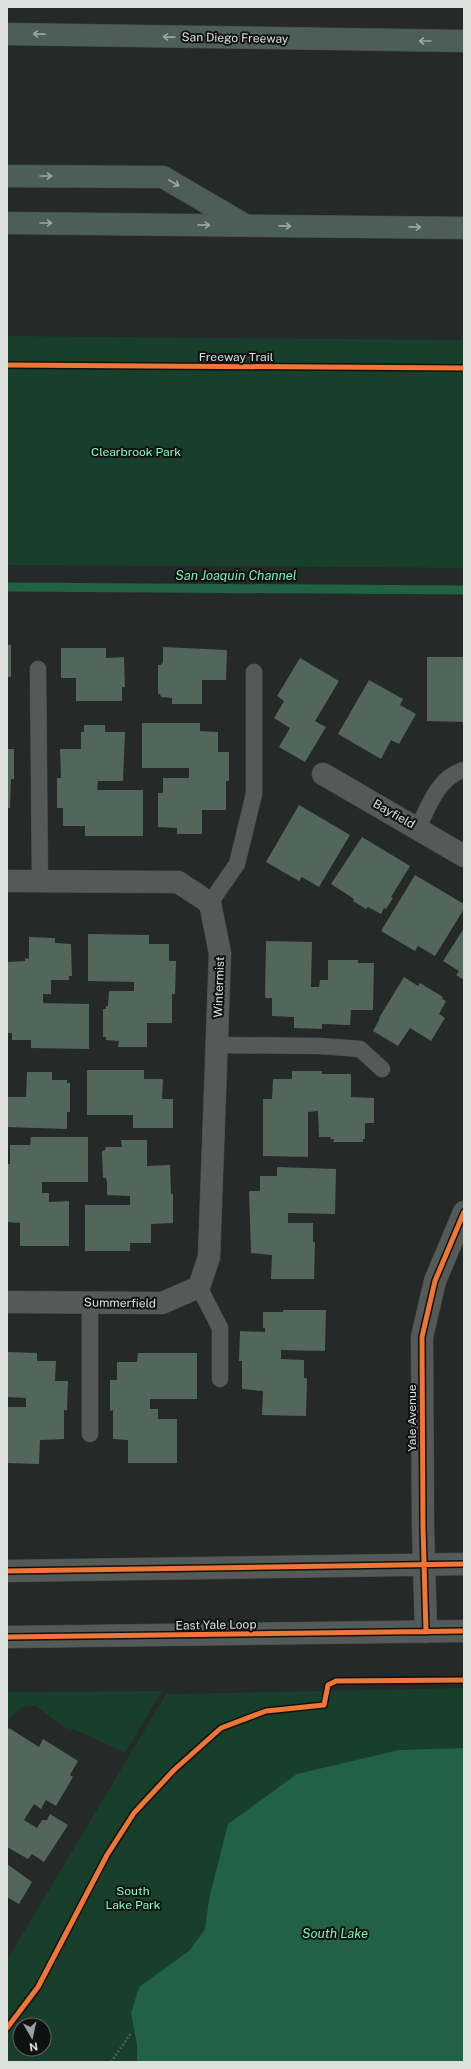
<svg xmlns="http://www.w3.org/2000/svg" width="471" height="2069" font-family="'Public Sans',sans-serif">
	<rect width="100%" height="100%" fill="#252927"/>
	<path fill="#173f2b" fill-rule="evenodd" d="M 7,336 L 464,340 L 464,568 L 7,565 Z
		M 464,1688 L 464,1748 L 399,1750 L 209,1899 L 205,1929 L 189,1951 L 139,1987 L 131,2013 L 137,2045 L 137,2062 L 7,2062 L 7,1960 L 166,1694 ZM 20,2025 L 44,2025 L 44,2049 L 20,2049 Z
		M 162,1691 L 125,1753 L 83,1733 L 64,1727 L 36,1706 L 22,1707 L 12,1715 L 7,1723 L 7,1692 Z"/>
	<path fill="#216244" d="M 464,1748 L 464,2062 L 137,2062 L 137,2045 L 131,2013 L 139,1987 L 189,1951 L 205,1929 L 209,1899 L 228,1824 L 297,1774 L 399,1750 Z"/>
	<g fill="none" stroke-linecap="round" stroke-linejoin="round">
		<path stroke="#216244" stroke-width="9" d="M 7,587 L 464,590"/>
	</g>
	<path fill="#53665c" d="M 7,645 L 11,645 L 11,677 L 7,677 Z
		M 163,647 L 227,650 L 226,680 L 202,680 L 202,704 L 172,704 L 172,698 L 161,697 L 160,694 L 158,694 L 158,665 L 161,665 L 163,662 Z
		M 61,648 L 106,648 L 106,658 L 124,657 L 125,687 L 122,687 L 122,701 L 76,701 L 76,678 L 61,678 Z
		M 427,657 L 464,657 L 464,722 L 427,721 Z
		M 300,658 L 339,681 L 315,721 L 326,727 L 305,762 L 279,747 L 290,728 L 274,718 L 284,701 L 277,696 Z
		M 369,680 L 403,699 L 400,705 L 416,714 L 399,744 L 391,740 L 381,759 L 338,734 Z
		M 142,723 L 200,723 L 200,731 L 218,732 L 218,752 L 229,752 L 229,781 L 226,781 L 226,810 L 202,810 L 202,834 L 177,834 L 177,828 L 158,827 L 158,793 L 163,793 L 163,778 L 189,778 L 189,768 L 142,768 Z
		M 84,725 L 105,725 L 105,732 L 125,732 L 123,781 L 98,781 L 97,790 L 143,790 L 143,836 L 85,836 L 85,826 L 63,826 L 63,808 L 57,808 L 57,778 L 61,778 L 60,749 L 81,749 L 81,732 L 84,732 Z
		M 7,749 L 14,749 L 14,779 L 11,779 L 10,808 L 7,808 Z
		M 299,805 L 350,835 L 319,887 L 302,877 L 299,881 L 266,862 Z
		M 362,837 L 410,866 L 391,897 L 393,898 L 386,909 L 384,908 L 381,914 L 368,907 L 366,909 L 353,901 L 354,899 L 331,884 Z
		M 415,875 L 464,904 L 464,909 L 435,956 L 418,946 L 415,951 L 381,931 Z
		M 464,928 L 464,980 L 456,975 L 459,971 L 443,961 Z
		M 88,934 L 149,935 L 149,944 L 169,944 L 169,961 L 176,961 L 175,994 L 172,994 L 172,1023 L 147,1023 L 147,1047 L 118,1047 L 119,1041 L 106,1040 L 106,1037 L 103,1037 L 103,1009 L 106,1009 L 106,1006 L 108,1006 L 109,991 L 134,991 L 134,982 L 88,981 Z
		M 29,937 L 55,938 L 55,943 L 71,944 L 72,976 L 69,976 L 69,980 L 51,980 L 51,994 L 43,994 L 43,1003 L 89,1004 L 89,1049 L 31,1048 L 31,1040 L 12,1040 L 12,1033 L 8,1033 L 7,962 L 25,961 L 25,958 L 29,959 Z
		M 266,941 L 312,942 L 311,987 L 319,987 L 320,980 L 328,980 L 328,960 L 358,960 L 358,963 L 374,963 L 373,1010 L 351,1010 L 350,1025 L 322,1024 L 322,1029 L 294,1028 L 294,1017 L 272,1016 L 272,998 L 265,998 Z
		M 404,977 L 418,986 L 420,983 L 443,997 L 442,999 L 446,1001 L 439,1014 L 445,1018 L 431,1041 L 410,1028 L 398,1046 L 373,1031 L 380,1018 L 379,1018 Z
		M 87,1070 L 144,1070 L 144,1079 L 163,1079 L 162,1099 L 173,1099 L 173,1128 L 133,1128 L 133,1115 L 87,1115 Z
		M 292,1071 L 322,1071 L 322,1074 L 351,1074 L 351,1097 L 374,1098 L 374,1123 L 365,1123 L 365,1139 L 363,1139 L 363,1142 L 333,1142 L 334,1139 L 330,1139 L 331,1137 L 319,1137 L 318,1111 L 308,1112 L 308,1157 L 263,1156 L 263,1099 L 272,1099 L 273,1079 L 292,1079 Z
		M 27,1072 L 52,1072 L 52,1080 L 67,1080 L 67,1083 L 70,1083 L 70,1112 L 67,1112 L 67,1129 L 7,1127 L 7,1097 L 26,1097 Z
		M 31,1137 L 88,1137 L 88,1182 L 42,1182 L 42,1193 L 49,1193 L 49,1202 L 69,1201 L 69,1246 L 20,1246 L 20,1223 L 7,1222 L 7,1164 L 10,1164 L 10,1145 L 30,1145 Z
		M 121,1140 L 147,1140 L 147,1166 L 170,1165 L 171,1194 L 173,1194 L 173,1223 L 151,1224 L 151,1243 L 130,1243 L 130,1251 L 85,1251 L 85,1205 L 130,1205 L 130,1196 L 107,1195 L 107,1182 L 106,1178 L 103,1178 L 102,1151 L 105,1150 L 106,1147 L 122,1147 Z
		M 277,1167 L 336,1169 L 335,1214 L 288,1213 L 288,1223 L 313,1223 L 313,1242 L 315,1242 L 314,1279 L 271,1279 L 272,1255 L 251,1253 L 249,1191 L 260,1191 L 260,1176 L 277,1176 Z
		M 283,1310 L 326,1310 L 325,1351 L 281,1350 L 281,1359 L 304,1360 L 304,1378 L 307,1378 L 306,1416 L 262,1415 L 263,1391 L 242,1389 L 242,1361 L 239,1361 L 240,1331 L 265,1332 L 265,1328 L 263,1328 L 263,1312 L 283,1312 Z
		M 7,1352 L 37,1353 L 37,1361 L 56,1361 L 55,1381 L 68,1381 L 67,1410 L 64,1410 L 64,1439 L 40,1440 L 39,1464 L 7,1463 L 7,1407 L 26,1407 L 26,1398 L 7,1397 Z
		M 138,1353 L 197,1353 L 197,1399 L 150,1399 L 150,1409 L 158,1409 L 158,1419 L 177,1419 L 177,1463 L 128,1463 L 128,1440 L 113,1439 L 113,1410 L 110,1411 L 110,1380 L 117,1380 L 117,1362 L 137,1362 Z
		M 9,1728 L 39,1747 L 43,1739 L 78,1761 L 70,1775 L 73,1777 L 56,1806 L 46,1800 L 41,1809 L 34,1804 L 24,1820 L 37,1828 L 42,1820 L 47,1820 L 50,1814 L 68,1825 L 44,1862 L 32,1854 L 28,1859 L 7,1847 L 7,1731 Z
		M 7,1864 L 32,1882 L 19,1904 L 7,1897 Z"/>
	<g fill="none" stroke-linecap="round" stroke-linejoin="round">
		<defs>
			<path id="lane" d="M 38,669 L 40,881
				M 418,828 C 428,807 439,776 464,770
				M 210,903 L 237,864 L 254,794 L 254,672
				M 217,1045 L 320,1046 L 360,1049 L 382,1069
				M 199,1287 L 220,1328 L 220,1379
				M 90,1434 L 90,1302"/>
			<path id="street" d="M 323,774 L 464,856
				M 7,881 L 178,882 L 210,903 L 220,953 L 209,1257 L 199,1287 L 162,1303 L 7,1302"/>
			<path id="secondary" d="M 7,1571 L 464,1564
				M 426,1632 L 423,1527 L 422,1337 L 435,1281 L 464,1212
				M 7,1637 L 464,1631"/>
			<path id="highway" d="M 7,34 L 464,41
				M 7,176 L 163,177 L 245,225
				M 7,223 L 464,228"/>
		</defs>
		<use href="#lane" stroke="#444745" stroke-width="17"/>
		<use href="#street" stroke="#444745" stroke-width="23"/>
		<use href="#secondary" stroke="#444745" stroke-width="23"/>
		<use href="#highway" stroke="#444745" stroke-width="23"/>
		<path stroke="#575958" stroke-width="2.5" stroke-dasharray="2 2" stroke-linecap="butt" d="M 111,2062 L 131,2033"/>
		<use href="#lane" stroke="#565957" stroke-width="16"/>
		<use href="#street" stroke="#565957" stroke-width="22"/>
		<use href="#secondary" stroke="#545a57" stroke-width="22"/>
		<use href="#highway" stroke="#4c5e57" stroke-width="22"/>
		<defs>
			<path id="cycleway" d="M 7,365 L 464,368
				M 7,1571 L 464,1564
				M 426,1632 L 423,1527 L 422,1337 L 435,1281 L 464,1212
				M 7,1637 L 464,1631
				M 7,2028 L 38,1987 L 107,1855 L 134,1813 L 174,1770 L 221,1728 L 266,1711 L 324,1705 L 328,1685 L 336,1681 L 464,1680"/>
		</defs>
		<use href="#cycleway" stroke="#101211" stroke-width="8"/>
		<use href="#cycleway" stroke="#f07635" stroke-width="5"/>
	</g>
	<defs><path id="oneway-shaft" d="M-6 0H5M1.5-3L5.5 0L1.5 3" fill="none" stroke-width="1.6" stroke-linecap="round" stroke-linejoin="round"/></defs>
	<g stroke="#9ba6a1">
		<use href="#oneway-shaft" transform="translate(39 34) rotate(-179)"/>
		<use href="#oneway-shaft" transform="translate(169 37) rotate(-179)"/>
		<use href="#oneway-shaft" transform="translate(425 41) rotate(-180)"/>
		<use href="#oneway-shaft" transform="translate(46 176)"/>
		<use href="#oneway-shaft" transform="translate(174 183) rotate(30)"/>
		<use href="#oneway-shaft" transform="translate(46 223)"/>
		<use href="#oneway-shaft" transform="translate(204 225) rotate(1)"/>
		<use href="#oneway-shaft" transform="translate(285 226) rotate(1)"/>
		<use href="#oneway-shaft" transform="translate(415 227) rotate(1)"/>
	</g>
	<g text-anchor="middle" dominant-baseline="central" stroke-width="4" stroke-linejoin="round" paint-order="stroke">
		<g font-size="12" fill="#dce0dd" stroke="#101211">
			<text transform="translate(235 38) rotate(1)">San Diego Freeway</text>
			<text x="236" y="357">Freeway Trail</text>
			<text transform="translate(394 814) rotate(30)">Bayfield</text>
			<text transform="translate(219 987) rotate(-88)">Wintermist</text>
			<text transform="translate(120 1303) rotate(1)">Summerfield</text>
			<text transform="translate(412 1418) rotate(-90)">Yale Avenue</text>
			<text transform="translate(216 1625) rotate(-1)">East Yale Loop</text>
		</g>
		<g font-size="12" fill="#83fdbf" stroke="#101211">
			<text x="136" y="452">Clearbrook Park</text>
			<text x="133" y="1891">South<tspan x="133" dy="14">Lake Park</tspan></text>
		</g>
		<g font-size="13" font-style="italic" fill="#79f3b5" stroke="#101211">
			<text x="236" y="575">San Joaquin Channel</text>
			<text x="335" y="1933">South Lake</text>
		</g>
	</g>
	<rect width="471" height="2069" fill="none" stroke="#dce0dd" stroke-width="16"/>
	<g transform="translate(32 2037) rotate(171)"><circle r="19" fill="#101211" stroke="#626463"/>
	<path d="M0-3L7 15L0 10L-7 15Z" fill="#9ca09d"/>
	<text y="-6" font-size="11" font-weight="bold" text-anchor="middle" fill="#dce0dd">N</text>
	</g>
</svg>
